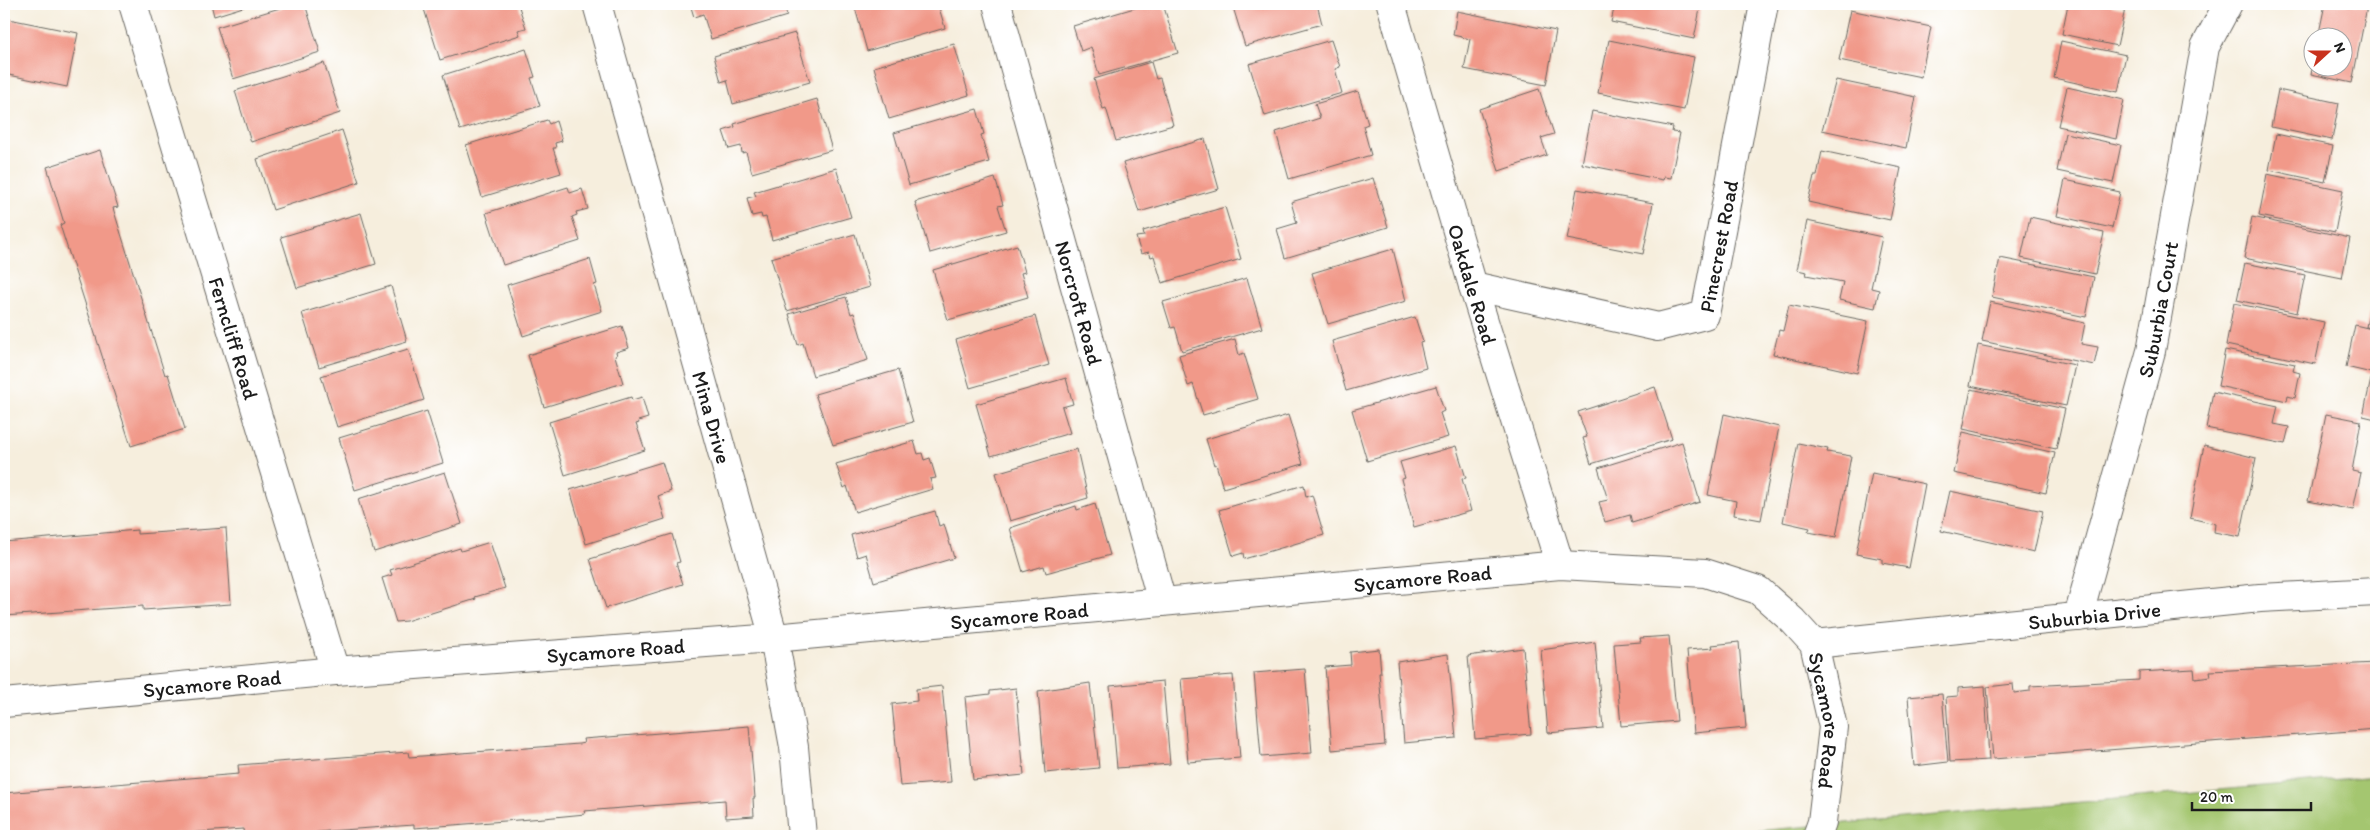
<svg xmlns="http://www.w3.org/2000/svg" width="2380" height="840" font-family="Itim,sans-serif">
	<rect width="100%" height="100%" fill="#fff"/>
	<filter id="ink" filterUnits="userSpaceOnUse"><feTurbulence type="fractalNoise" baseFrequency=".02" numOctaves="2"/><feDisplacementMap in="SourceGraphic" scale="10" xChannelSelector="R" yChannelSelector="G"/><feConvolveMatrix kernelMatrix="1 2 1 2 8 2 1 2 1" color-interpolation-filters="sRGB"/></filter>
	<filter id="wash" filterUnits="userSpaceOnUse"><feTurbulence type="fractalNoise" baseFrequency=".0096" numOctaves="4" result="noise"/><feDisplacementMap in="SourceGraphic" scale="20" xChannelSelector="R" yChannelSelector="G"/><feGaussianBlur stdDeviation="1.12" result="paint"/><feColorMatrix in="noise" values="0 0 0 0 0 0 0 0 0 0 0 0 0 0 0 0 0 1.4 0 .05"/><feComposite in="paint" operator="in"/></filter>
	<g filter="url(#wash)">
		<rect width="100%" height="100%" fill="#f6eedd"/>
		<path fill="#a4c66f" stroke="#607146" d="M 2376,776 L 2376,836 L 1699,836 Z"/>
		<g id="blocks">
			<path fill="#f19989" d="M 211,4 L 253,4 L 214,16 Z
				M 293,4 L 305,4 L 320,52 L 233,79 L 217,27 Z
				M 439,4 L 522,4 L 523,6 L 519,7 L 526,28 L 518,30 L 520,35 L 440,60 L 424,9 Z
				M 690,4 L 784,4 L 787,16 L 711,39 L 703,14 L 694,17 Z
				M 854,4 L 938,4 L 945,28 L 867,51 Z
				M 1148,4 L 1163,4 L 1178,53 L 1099,75 L 1091,47 L 1081,51 L 1073,26 Z
				M 1232,4 L 1317,4 L 1322,24 L 1245,46 Z
				M 1615,4 L 1701,4 L 1694,39 L 1611,22 Z
				M 2068,4 L 2103,4 L 2125,9 L 2117,46 L 2062,34 Z
				M 2325,4 L 2351,4 L 2367,7 L 2352,83 L 2311,74 L 2312,68 L 2342,68 L 2342,38 L 2318,38 Z
				M 1850,10 L 1931,27 L 1921,77 L 1839,60 Z
				M 1457,11 L 1556,31 L 1546,85 L 1464,69 L 1470,39 L 1453,35 Z
				M 4,18 L 78,33 L 67,87 L 4,74 Z
				M 795,33 L 810,82 L 733,104 L 727,80 L 721,82 L 714,56 Z
				M 1331,40 L 1340,67 L 1335,69 L 1342,93 L 1265,116 L 1249,64 Z
				M 1609,40 L 1694,57 L 1684,110 L 1598,93 Z
				M 2061,41 L 2126,55 L 2118,92 L 2054,78 Z
				M 954,44 L 969,95 L 889,119 L 874,67 Z
				M 526,49 L 535,77 L 531,78 L 540,106 L 460,130 L 443,75 Z
				M 1151,62 L 1156,79 L 1160,78 L 1173,125 L 1116,141 L 1106,108 L 1103,109 L 1094,79 Z
				M 324,63 L 340,113 L 251,142 L 235,91 Z
				M 1836,80 L 1916,97 L 1906,148 L 1822,130 Z
				M 2067,87 L 2124,100 L 2116,139 L 2058,126 Z
				M 1539,89 L 1554,134 L 1541,138 L 1547,155 L 1499,171 L 1479,109 Z
				M 2278,90 L 2339,103 L 2332,140 L 2271,127 Z
				M 1358,91 L 1368,124 L 1363,126 L 1371,155 L 1289,179 L 1276,132 L 1320,118 L 1315,104 Z
				M 817,99 L 832,150 L 752,173 L 746,152 L 742,153 L 741,146 L 729,149 L 723,131 L 735,127 L 734,124 Z
				M 977,109 L 984,134 L 981,135 L 989,162 L 909,185 L 894,133 Z
				M 1592,111 L 1673,127 L 1672,132 L 1680,133 L 1671,178 L 1664,177 L 1663,180 L 1582,164 Z
				M 547,120 L 549,124 L 556,121 L 562,141 L 555,143 L 556,148 L 553,148 L 561,173 L 482,197 L 466,145 Z
				M 342,130 L 359,182 L 273,210 L 257,159 Z
				M 2065,133 L 2121,145 L 2113,183 L 2057,171 Z
				M 2276,134 L 2333,146 L 2325,182 L 2269,170 Z
				M 1205,139 L 1219,189 L 1139,212 L 1123,163 Z
				M 100,150 L 118,207 L 113,208 L 165,375 L 168,374 L 185,429 L 131,446 L 60,225 L 64,223 L 47,167 Z
				M 1822,151 L 1901,168 L 1890,220 L 1808,202 L 1814,176 L 1817,176 Z
				M 836,168 L 851,217 L 772,240 L 766,217 L 762,218 L 761,214 L 752,216 L 747,198 L 756,196 L 754,192 Z
				M 2267,174 L 2343,190 L 2335,232 L 2259,216 Z
				M 995,178 L 1003,205 L 998,206 L 1006,231 L 930,253 L 915,202 Z
				M 1373,178 L 1388,227 L 1285,258 L 1277,229 L 1297,223 L 1291,202 Z
				M 2065,180 L 2120,192 L 2112,228 L 2057,216 Z
				M 568,187 L 570,193 L 582,189 L 588,209 L 576,212 L 577,215 L 572,217 L 580,241 L 503,265 L 486,213 Z
				M 1577,189 L 1653,203 L 1643,254 L 1567,239 Z
				M 1225,207 L 1241,259 L 1162,283 L 1154,256 L 1151,257 L 1149,252 L 1141,254 L 1136,237 L 1144,236 L 1143,231 Z
				M 361,213 L 376,264 L 297,288 L 281,237 Z
				M 2030,217 L 2104,233 L 2095,274 L 2021,258 Z
				M 2252,217 L 2350,238 L 2342,278 L 2244,258 Z
				M 1807,221 L 1882,237 L 1871,288 L 1879,290 L 1875,308 L 1839,300 L 1843,282 L 1806,275 L 1807,272 L 1797,270 Z
				M 855,234 L 870,287 L 787,311 L 771,258 Z
				M 1017,245 L 1025,272 L 1021,273 L 1028,297 L 948,320 L 933,270 Z
				M 1393,249 L 1406,301 L 1328,324 L 1312,273 Z
				M 2000,258 L 2094,277 L 2086,317 L 1992,297 Z
				M 590,259 L 597,284 L 594,285 L 602,311 L 523,336 L 507,285 Z
				M 2245,263 L 2305,275 L 2297,313 L 2237,300 Z
				M 1247,278 L 1262,328 L 1182,351 L 1175,327 L 1171,328 L 1163,302 Z
				M 2375,285 L 2376,285 L 2376,329 L 2366,327 Z
				M 391,286 L 407,341 L 319,367 L 302,313 Z
				M 846,297 L 851,314 L 854,313 L 868,360 L 813,376 L 803,343 L 798,345 L 789,314 Z
				M 1990,302 L 2085,323 L 2081,344 L 2098,347 L 2094,365 L 1982,341 Z
				M 2234,303 L 2324,322 L 2315,364 L 2226,345 Z
				M 1789,305 L 1868,321 L 1857,373 L 1773,354 L 1779,330 L 1783,331 Z
				M 1035,316 L 1049,365 L 970,388 L 956,340 Z
				M 1415,317 L 1423,342 L 1420,343 L 1426,368 L 1346,391 L 1332,341 Z
				M 2355,325 L 2376,330 L 2376,374 L 2346,367 Z
				M 622,326 L 629,348 L 616,352 L 617,355 L 615,356 L 623,383 L 544,407 L 528,355 Z
				M 1235,339 L 1239,355 L 1244,353 L 1258,399 L 1203,415 L 1193,384 L 1188,386 L 1179,355 Z
				M 1978,345 L 2075,365 L 2066,406 L 1970,386 Z
				M 408,349 L 424,400 L 337,427 L 321,376 Z
				M 2225,350 L 2295,364 L 2293,371 L 2300,373 L 2295,398 L 2288,396 L 2287,401 L 2218,386 Z
				M 898,370 L 913,422 L 833,445 L 815,394 Z
				M 1066,378 L 1073,404 L 1062,407 L 1070,433 L 991,456 L 976,404 Z
				M 2371,379 L 2376,381 L 2376,419 L 2363,416 Z
				M 1436,386 L 1444,411 L 1440,413 L 1448,437 L 1367,461 L 1352,410 Z
				M 1655,387 L 1672,439 L 1591,464 L 1583,438 L 1587,437 L 1578,412 Z
				M 1971,389 L 2065,409 L 2056,449 L 1963,429 Z
				M 2213,392 L 2278,406 L 2274,424 L 2289,427 L 2285,444 L 2206,428 Z
				M 631,397 L 632,400 L 642,397 L 648,418 L 638,421 L 639,423 L 636,424 L 645,450 L 565,475 L 549,422 Z
				M 427,411 L 443,463 L 355,490 L 339,438 Z
				M 1724,414 L 1779,427 L 1761,520 L 1734,515 L 1736,501 L 1708,495 Z
				M 2326,414 L 2361,421 L 2352,471 L 2361,473 L 2353,510 L 2308,501 Z
				M 1288,415 L 1303,464 L 1223,488 L 1216,464 L 1214,465 L 1206,439 Z
				M 1963,432 L 2055,453 L 2046,493 L 1954,473 Z
				M 914,441 L 918,454 L 922,453 L 924,460 L 930,458 L 936,478 L 930,479 L 933,489 L 855,512 L 847,486 L 844,488 L 836,464 Z
				M 1682,442 L 1700,502 L 1632,523 L 1630,515 L 1605,522 L 1599,502 L 1608,500 L 1598,468 Z
				M 1798,443 L 1828,449 L 1827,452 L 1851,456 L 1836,537 L 1808,532 L 1810,528 L 1783,522 Z
				M 2204,445 L 2256,458 L 2240,537 L 2214,532 L 2215,524 L 2190,518 Z
				M 1456,446 L 1466,478 L 1462,479 L 1471,511 L 1414,527 L 1401,479 L 1405,478 L 1400,462 Z
				M 1077,449 L 1088,498 L 1010,521 L 996,473 Z
				M 662,462 L 671,491 L 658,496 L 665,519 L 586,544 L 570,490 Z
				M 445,472 L 462,524 L 374,552 L 358,499 Z
				M 1872,473 L 1925,484 L 1909,568 L 1882,563 L 1882,559 L 1856,554 Z
				M 1304,485 L 1306,497 L 1312,495 L 1324,535 L 1244,559 L 1243,553 L 1233,556 L 1219,510 Z
				M 1950,491 L 2043,511 L 2034,552 L 1941,531 Z
				M 1095,504 L 1110,555 L 1046,573 L 1044,566 L 1023,572 L 1010,528 L 1076,506 L 1077,510 Z
				M 935,511 L 939,526 L 944,524 L 954,558 L 874,582 L 866,554 L 857,557 L 851,535 Z
				M 226,528 L 231,604 L 143,610 L 143,606 L 4,616 L 4,542 L 137,530 L 137,534 Z
				M 672,534 L 680,562 L 676,563 L 683,584 L 606,608 L 590,559 Z
				M 490,542 L 505,588 L 475,597 L 476,599 L 406,621 L 396,622 L 382,578 L 392,575 L 390,570 L 460,548 L 461,551 Z
				M 1669,636 L 1677,721 L 1621,726 L 1614,644 L 1641,642 L 1640,638 Z
				M 1595,642 L 1603,728 L 1548,733 L 1541,650 Z
				M 1739,642 L 1746,728 L 1694,733 L 1687,650 L 1713,648 L 1712,645 Z
				M 1523,648 L 1531,734 L 1475,739 L 1468,656 Z
				M 1379,649 L 1381,673 L 1379,673 L 1385,745 L 1332,750 L 1325,667 L 1351,665 L 1350,652 Z
				M 1448,654 L 1456,738 L 1404,743 L 1397,662 Z
				M 2376,663 L 2376,729 L 1993,759 L 1987,687 L 2013,684 L 2014,693 L 2030,691 L 2030,686 L 2139,680 L 2139,672 L 2194,669 L 2195,678 L 2211,676 L 2210,671 Z
				M 1305,669 L 1312,753 L 1261,757 L 1254,673 Z
				M 1233,675 L 1240,758 L 1188,762 L 1181,679 Z
				M 1163,681 L 1170,764 L 1117,768 L 1110,686 Z
				M 1090,683 L 1099,768 L 1045,773 L 1038,691 Z
				M 942,686 L 951,782 L 900,786 L 892,704 L 917,701 L 916,689 Z
				M 1985,686 L 1989,760 L 1950,762 L 1946,697 L 1958,696 L 1958,688 Z
				M 1016,688 L 1024,775 L 973,780 L 965,697 L 990,694 L 990,691 Z
				M 1942,694 L 1948,762 L 1914,766 L 1908,697 Z
				M 749,726 L 755,798 L 753,798 L 754,816 L 726,818 L 725,800 L 584,811 L 585,814 L 544,818 L 414,828 L 414,825 L 328,831 L 286,836 L 244,836 L 243,829 L 144,836 L 4,836 L 4,793 L 239,774 L 238,765 L 408,752 L 409,757 L 579,744 L 584,743 L 583,739 Z"/>
		</g>
	</g>
	<g filter="url(#ink)">
		<use href="#blocks" fill-opacity="0" stroke="#686660" stroke-width="1"/>
		<g fill="none" stroke-linecap="round" stroke-linejoin="round">
			<defs>
				<g id="minor">
					<path id="s1" d="M 133,4 L 335,671"/>
					<path id="s2" d="M 597,4 L 774,638 L 794,747 L 802,836"/>
					<path id="s3" d="M 997,4 L 1162,602"/>
					<path id="s4" d="M 1391,4 L 1473,286 L 1560,565"/>
					<path id="s5" d="M 1473,286 L 1658,327 L 1705,315 L 1764,4"/>
					<path id="s6" d="M 2078,617 L 2151,351 L 2205,47 L 2228,4"/>
					<path id="s7" d="M 1814,644 L 2260,598 L 2376,592"/>
					<path id="s8" d="M 4,703 L 335,671 L 774,638 L 1560,565 L 1705,573 L 1758,590 L 1793,621 L 1814,644 L 1833,727 L 1822,822 L 1817,836"/>
				</g>
			</defs>
			<use href="#minor" stroke="#686660" stroke-width="30"/>
			<use href="#minor" stroke="#fff" stroke-width="28"/>
		</g>
	</g>
	<g text-anchor="middle" dominant-baseline="central" stroke-width="4" stroke-linejoin="round" paint-order="stroke">
		<g font-size="21" fill="#1c1c1c" stroke="#fff">
			<text stroke="none"><textPath href="#s5" startOffset="308">Pinecrest Road</textPath></text>
			<text stroke="none"><textPath href="#s4" startOffset="292">Oakdale Road</textPath></text>
			<text stroke="none"><textPath href="#s3" startOffset="310">Norcroft Road</textPath></text>
			<text stroke="none"><textPath href="#s6" startOffset="318">Suburbia Court</textPath></text>
			<text stroke="none"><textPath href="#s1" startOffset="349">Ferncliff Road</textPath></text>
			<text stroke="none"><textPath href="#s2" startOffset="429">Mina Drive</textPath></text>
			<text stroke="none"><textPath href="#s8" startOffset="1424">Sycamore Road</textPath></text>
			<text stroke="none"><textPath href="#s8" startOffset="1019">Sycamore Road</textPath></text>
			<text stroke="none"><textPath href="#s7" startOffset="282">Suburbia Drive</textPath></text>
			<text stroke="none"><textPath href="#s8" startOffset="614">Sycamore Road</textPath></text>
			<text stroke="none"><textPath href="#s8" startOffset="209">Sycamore Road</textPath></text>
			<text stroke="none"><textPath href="#s8" startOffset="1919">Sycamore Road</textPath></text>
		</g>
	</g>
	<rect width="2380" height="840" fill="none" stroke="#fff" stroke-width="20"/>
	<g transform="translate(2328 52) rotate(69)"><circle r="24" fill="#ffffff" stroke="#a4a4a4"/>
	<path d="M0-4L9 19L0 12L-9 19Z" fill="#c8321e"/>
	<text y="-8" font-size="14" font-weight="bold" text-anchor="middle" fill="#1c1c1c">N</text>
	</g>
	<path d="M2192 802v8h119v-8" fill="none" stroke="#1c1c1c" stroke-width="2.5"/>
	<text x="2200" y="802" font-size="15" fill="#1c1c1c" stroke="#ffffff" stroke-width="4" paint-order="stroke">20 m</text>
</svg>
